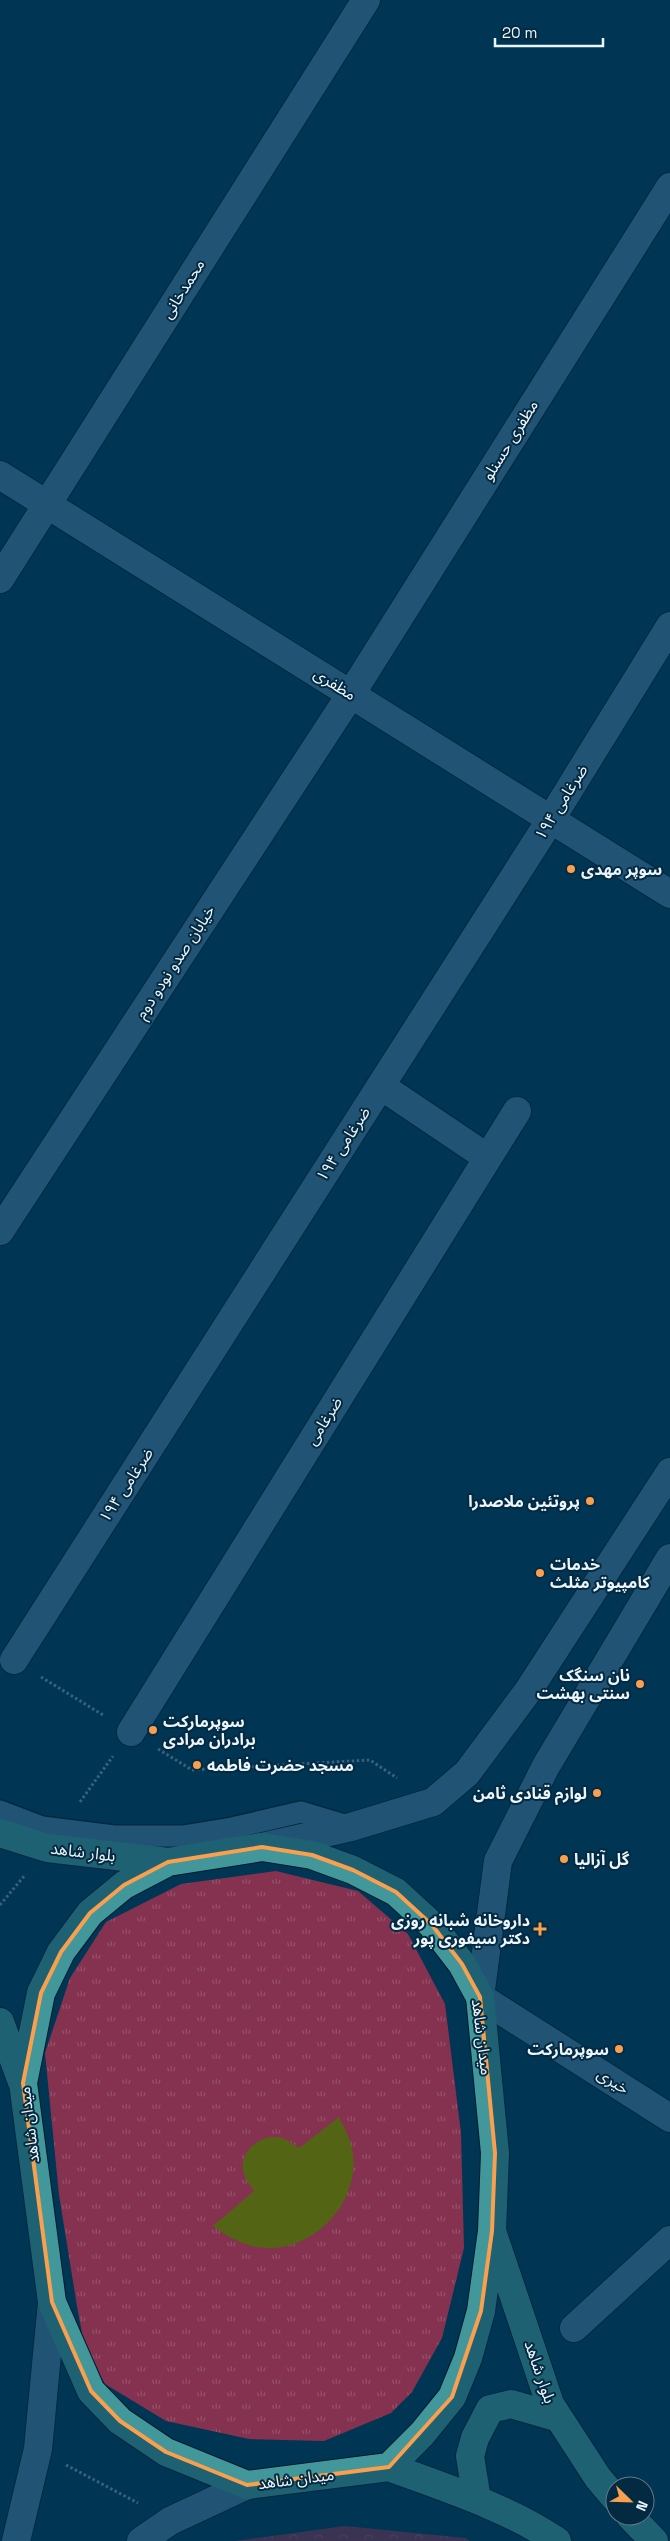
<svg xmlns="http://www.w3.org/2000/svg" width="670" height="2541" font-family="'Space Grotesk','Noto Sans Arabic',sans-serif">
	<defs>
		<pattern id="grass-tufts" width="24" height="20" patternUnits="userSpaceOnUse" patternTransform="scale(1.25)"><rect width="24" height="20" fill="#843250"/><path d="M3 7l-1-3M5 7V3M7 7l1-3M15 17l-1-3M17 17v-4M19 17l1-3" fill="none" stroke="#96506a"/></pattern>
		<pattern id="park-crowns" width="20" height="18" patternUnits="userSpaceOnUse" patternTransform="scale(1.25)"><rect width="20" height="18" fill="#843250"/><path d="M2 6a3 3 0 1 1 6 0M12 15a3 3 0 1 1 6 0" fill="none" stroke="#96506a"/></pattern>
	</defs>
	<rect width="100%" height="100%" fill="#003553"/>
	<path fill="url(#grass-tufts)" d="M 276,1871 L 358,1891 L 408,1934 L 445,2004 L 461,2133 L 464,2248 L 442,2338 L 412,2392 L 391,2413 L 324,2441 L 249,2439 L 166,2421 L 105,2384 L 85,2349 L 77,2306 L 59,2195 L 45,2053 L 70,1978 L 106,1922 L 181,1884 Z"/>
	<path fill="url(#park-crowns)" d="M 345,2526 L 465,2538 L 470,2541 L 235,2541 Z"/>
	<path fill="#546415" d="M 339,2117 C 343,2125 347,2133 350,2141 C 368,2196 314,2257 257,2247 C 240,2244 227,2236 213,2226 L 254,2191 C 250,2185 244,2178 243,2171 C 240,2149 262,2133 282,2138 C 288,2140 293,2144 299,2148 Z"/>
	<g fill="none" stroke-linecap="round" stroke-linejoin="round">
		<defs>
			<path id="lane" d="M 0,1811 L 42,1827 L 114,1836 L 183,1836 L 232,1828 L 301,1812 L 351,1827"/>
			<path id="street" d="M 0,475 L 670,894
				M 0,579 L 366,0
				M 381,1086 L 488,1158
				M 0,1231 L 351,694 L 670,187
				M 14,1660 L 551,819 L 670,626
				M 131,1732 L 517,1111
				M 480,1997 L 670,2118
				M 574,2328 L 670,2240"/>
			<path id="secondary" d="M 262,1847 L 351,1827 L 433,1802 L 467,1773 L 528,1691 L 670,1472
				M 480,1997 L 498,1861 L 546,1766 L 670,1558
				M 16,2541 L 38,2449 L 52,2302
				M 141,2541 L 170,2521 L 247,2485"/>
			<path id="primary" d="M 0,1833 L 47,1848 L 168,1862
				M 0,2022 L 22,2082
				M 492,2231 L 481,2311 L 468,2358 L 452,2397 L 422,2434 L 389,2467 L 247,2485 L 166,2452 L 120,2421 L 91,2391 L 52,2302 L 23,2083 L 41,1993 L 61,1952 L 90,1913 L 124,1885 L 168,1862 L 262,1847 L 312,1855 L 353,1870 L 396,1892 L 432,1925 L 462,1964 L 480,1997 L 495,2153 L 492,2231 L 550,2404 L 598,2478 L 615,2498
				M 389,2467 C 446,2488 506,2507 557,2541
				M 477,2500 L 470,2456 L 475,2438 L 490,2409 L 511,2404 L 556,2417
				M 630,2516 L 654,2541"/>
		</defs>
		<use href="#lane" stroke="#031b2b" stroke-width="24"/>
		<use href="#street" stroke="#031b2b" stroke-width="30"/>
		<use href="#secondary" stroke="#031b2b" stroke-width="30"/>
		<use href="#primary" stroke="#031b2b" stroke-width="30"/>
		<path stroke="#7c9aac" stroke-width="3" stroke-dasharray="2.5 2.5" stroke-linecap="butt" d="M 41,1677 L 103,1715
			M 158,1749 L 192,1770 L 370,1760 L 397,1778
			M 80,1802 L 113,1756
			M 0,1905 L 25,1875
			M 66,2465 L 138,2503"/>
		<use href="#lane" stroke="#4b7b9c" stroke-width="21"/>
		<use href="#street" stroke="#4b7b9c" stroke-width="28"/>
		<use href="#secondary" stroke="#4b7b9c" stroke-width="28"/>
		<use href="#primary" stroke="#41979a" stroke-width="28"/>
	</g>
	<path d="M0 0H670V2541H0ZM 262,1847 L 312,1855 L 353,1870 L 396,1892 L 432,1925 L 462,1964 L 480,1997 L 495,2153 L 492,2231 L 481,2311 L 452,2397 L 389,2467 L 247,2485 L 166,2452 L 120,2421 L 91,2391 L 52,2302 L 23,2083 L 41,1993 L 61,1952 L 90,1913 L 124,1885 L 168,1862 Z" fill="#003553" fill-opacity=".55" fill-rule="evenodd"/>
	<path fill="none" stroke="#f99f4d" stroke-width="4" stroke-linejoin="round" d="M 262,1847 L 312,1855 L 353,1870 L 396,1892 L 432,1925 L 462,1964 L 480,1997 L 495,2153 L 492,2231 L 481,2311 L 452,2397 L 389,2467 L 247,2485 L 166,2452 L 120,2421 L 91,2391 L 52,2302 L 23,2083 L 41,1993 L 61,1952 L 90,1913 L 124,1885 L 168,1862 Z"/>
	<g fill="#f99f4d" stroke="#042a41" stroke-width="2">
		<circle cx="571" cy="869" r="5"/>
		<circle cx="590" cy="1501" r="5"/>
		<circle cx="540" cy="1573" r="5"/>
		<circle cx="640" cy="1684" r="5"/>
		<circle cx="153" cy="1730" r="5"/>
		<circle cx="197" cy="1765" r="5"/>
		<circle cx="597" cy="1793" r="5"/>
		<circle cx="564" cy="1859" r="5"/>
		<path d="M537.5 1921.5h5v5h5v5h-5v5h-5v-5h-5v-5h5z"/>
		<circle cx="619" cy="2049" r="5"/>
	</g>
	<g text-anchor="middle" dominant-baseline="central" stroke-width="4" stroke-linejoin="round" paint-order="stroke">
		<g font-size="16" fill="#ebf5fc" stroke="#042a41">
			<text transform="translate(183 289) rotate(-58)">محمدخانی</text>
			<text transform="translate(510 440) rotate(-58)">مظفری حسنلو</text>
			<text transform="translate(335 684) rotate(32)">مظفری</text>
			<text transform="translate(561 802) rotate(-58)">ضرغامی ۱۹۴</text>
			<text transform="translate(175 962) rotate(-57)">خیابان صدو نودو دوم</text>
			<text transform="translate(343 1144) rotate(-57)">ضرغامی ۱۹۴</text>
			<text transform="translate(324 1421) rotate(-58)">ضرغامی</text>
			<text transform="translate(126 1485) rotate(-57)">ضرغامی ۱۹۴</text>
			<text transform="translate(83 1852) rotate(7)">بلوار شاهد</text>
			<text transform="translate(482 2037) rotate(83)">میدان شاهد</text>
			<text transform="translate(613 2081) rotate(32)">خیری</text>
			<text transform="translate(29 2125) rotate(-97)">میدان شاهد</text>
			<text transform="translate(540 2372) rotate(71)">بلوار شاهد</text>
			<text transform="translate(296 2479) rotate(-7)">میدان شاهد</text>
		</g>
		<g font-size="16" font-weight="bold" fill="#ebf5fc" stroke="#042a41" text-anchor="start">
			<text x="581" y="869">سوپر مهدی</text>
			<text x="580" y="1501" text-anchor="end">پروتئین ملاصدرا</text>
			<text x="550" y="1564">خدمات<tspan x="550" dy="18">کامپیوتر مثلث</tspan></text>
			<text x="630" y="1675" text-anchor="end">نان سنگک<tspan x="630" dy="18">سنتی بهشت</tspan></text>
			<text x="163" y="1721">سوپرمارکت<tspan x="163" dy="18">برادران مرادی</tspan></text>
			<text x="207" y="1765">مسجد حضرت فاطمه</text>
			<text x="587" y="1793" text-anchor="end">لوازم قنادی ثامن</text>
			<text x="574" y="1859">گل آزالیا</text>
			<text x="530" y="1920" text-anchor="end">داروخانه شبانه روزی<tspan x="530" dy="18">دکتر سیفوری پور</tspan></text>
			<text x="609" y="2049" text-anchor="end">سوپرمارکت</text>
		</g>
	</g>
	<g transform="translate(630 2501) rotate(113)"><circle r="24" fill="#042a41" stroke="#607b8c"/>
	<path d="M0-4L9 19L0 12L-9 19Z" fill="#f99f4d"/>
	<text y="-8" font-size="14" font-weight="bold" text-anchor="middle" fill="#ebf5fc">N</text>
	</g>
	<path d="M495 38v8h108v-8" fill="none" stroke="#ebf5fc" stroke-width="2.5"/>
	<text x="502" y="38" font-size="15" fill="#ebf5fc" stroke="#042a41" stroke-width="4" paint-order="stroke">20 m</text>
</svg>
